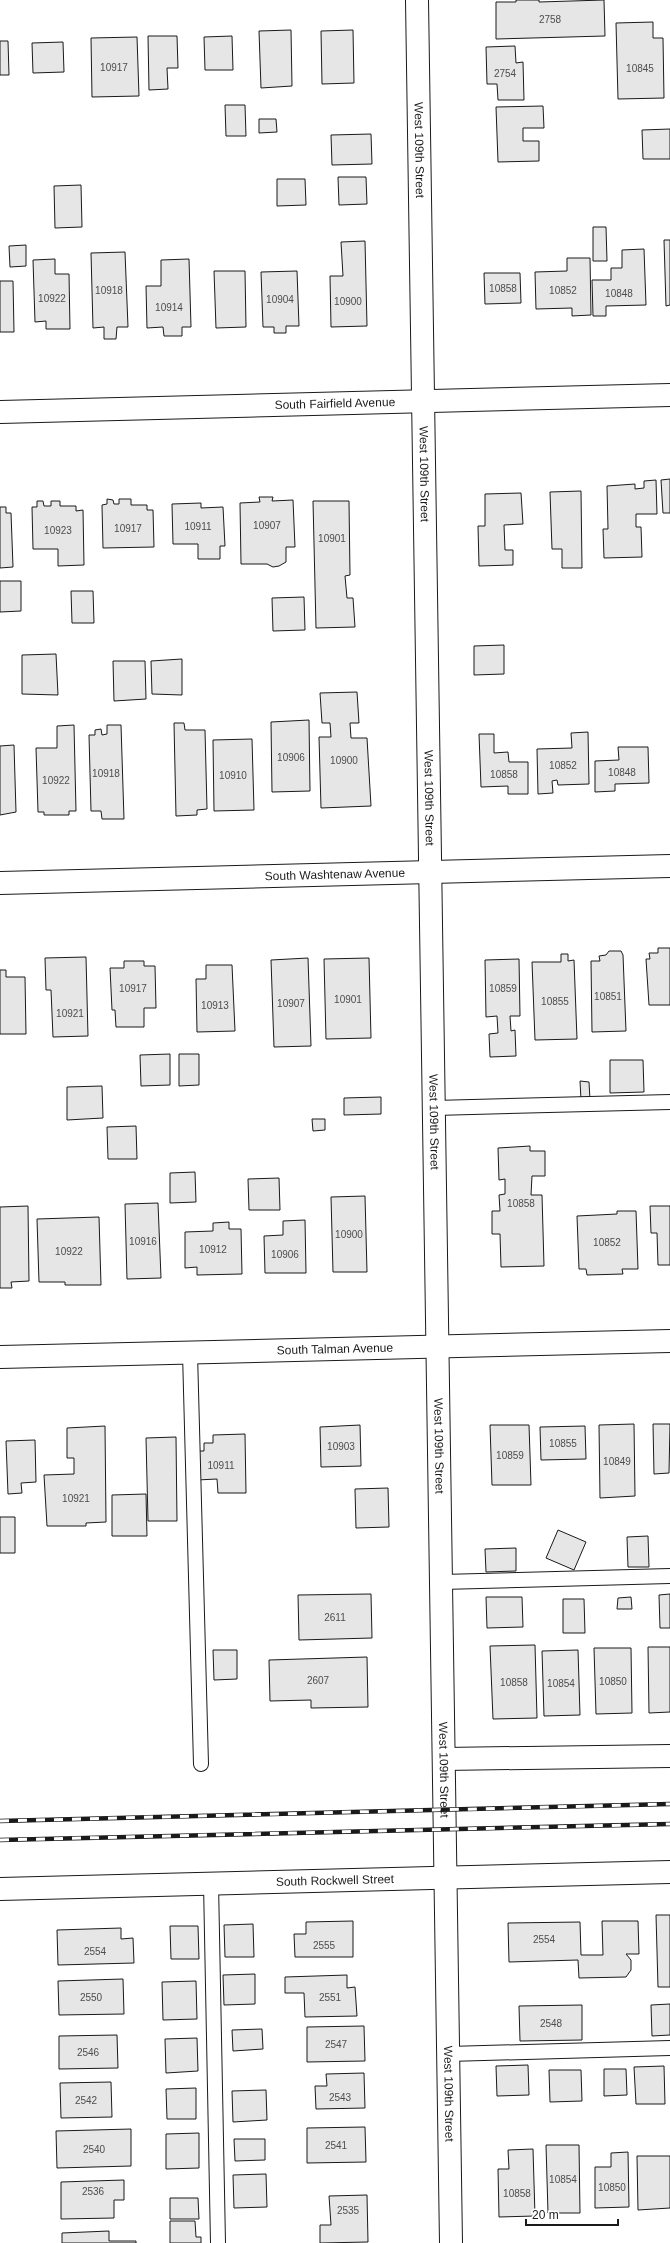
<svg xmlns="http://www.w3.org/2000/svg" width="670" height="2243" font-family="Helvetica,sans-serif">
	<rect width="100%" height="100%" fill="#fff"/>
	<path fill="#e6e6e6" stroke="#1a1a1a" d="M 516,0 L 539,0 L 539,2 L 604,0 L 605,36 L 496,39 L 496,2 L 516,2 Z
		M 653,22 L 653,38 L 663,38 L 664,98 L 618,99 L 616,23 Z
		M 291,30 L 292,86 L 261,88 L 259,31 Z
		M 353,30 L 354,83 L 322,84 L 321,31 Z
		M 148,36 L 177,36 L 178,68 L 167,68 L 168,89 L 149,90 Z
		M 232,36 L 233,70 L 205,70 L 204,37 Z
		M 137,37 L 139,96 L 92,97 L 91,38 Z
		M 0,41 L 8,41 L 9,75 L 0,75 Z
		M 63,42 L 64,72 L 33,73 L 32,43 Z
		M 515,46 L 516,63 L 523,62 L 524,100 L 498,100 L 497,84 L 487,84 L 486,47 Z
		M 225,105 L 245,105 L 246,136 L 226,136 Z
		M 543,106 L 544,128 L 523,128 L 523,141 L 539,141 L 539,161 L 498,162 L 496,107 Z
		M 259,119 L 276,119 L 277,132 L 259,133 Z
		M 670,129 L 670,159 L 643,159 L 642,130 Z
		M 371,134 L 372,164 L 332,165 L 331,135 Z
		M 338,177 L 366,177 L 367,204 L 339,205 Z
		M 277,179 L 305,179 L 306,205 L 277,206 Z
		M 81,185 L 82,227 L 55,228 L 54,186 Z
		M 593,227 L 606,227 L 607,261 L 593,261 Z
		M 664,240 L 670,240 L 670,305 L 666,306 Z
		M 365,241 L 367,326 L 331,327 L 330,276 L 343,276 L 341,242 Z
		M 26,245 L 26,266 L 10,267 L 9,246 Z
		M 644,249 L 646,305 L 606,306 L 606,316 L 593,316 L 592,280 L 611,280 L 611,268 L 622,268 L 622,250 Z
		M 125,252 L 128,327 L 117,327 L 116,339 L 104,339 L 104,327 L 93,328 L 91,253 Z
		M 567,258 L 590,258 L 591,315 L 572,316 L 572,308 L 536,309 L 535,272 L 567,271 Z
		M 55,259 L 55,274 L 69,274 L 70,329 L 46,329 L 46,321 L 35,322 L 33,260 Z
		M 189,259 L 191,327 L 182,327 L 182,336 L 164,336 L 163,327 L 147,328 L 146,286 L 161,286 L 161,260 Z
		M 214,271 L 245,271 L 246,327 L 216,328 Z
		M 297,271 L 299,326 L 286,326 L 286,333 L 274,333 L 274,327 L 263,327 L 261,272 Z
		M 484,273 L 520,273 L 521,303 L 485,304 Z
		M 0,281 L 13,281 L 14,332 L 0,332 Z
		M 670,479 L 670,513 L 663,513 L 661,480 Z
		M 656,480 L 657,514 L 636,514 L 636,527 L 641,527 L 642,557 L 604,558 L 603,529 L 608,529 L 607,486 L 635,484 L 635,489 L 644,488 L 644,481 Z
		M 581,491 L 582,568 L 562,568 L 562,549 L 552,549 L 550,492 Z
		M 521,493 L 523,524 L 504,525 L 505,550 L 513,550 L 513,565 L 479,566 L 478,526 L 485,526 L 485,494 Z
		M 259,497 L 273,497 L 272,501 L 293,500 L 295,547 L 286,547 L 286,562 L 279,566 L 273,567 L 267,564 L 241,564 L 240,503 L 260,502 Z
		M 107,499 L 113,500 L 114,504 L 119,504 L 119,499 L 131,499 L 131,505 L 147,505 L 147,510 L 153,510 L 154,547 L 103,548 L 102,505 L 107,504 Z
		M 37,501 L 43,501 L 44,506 L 51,506 L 51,501 L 60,501 L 60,506 L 76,506 L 76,511 L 83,510 L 84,565 L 58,566 L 58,549 L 33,549 L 32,507 L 37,507 Z
		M 313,501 L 349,501 L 350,575 L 345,576 L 347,598 L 353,598 L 355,627 L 316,628 Z
		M 201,503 L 201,508 L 223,507 L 225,546 L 220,546 L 220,559 L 198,559 L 198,544 L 173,544 L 172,504 Z
		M 0,507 L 6,507 L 6,513 L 11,513 L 13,567 L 0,568 Z
		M 0,581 L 21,581 L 21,611 L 0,612 Z
		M 71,591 L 93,591 L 94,623 L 72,623 Z
		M 304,597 L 305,630 L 273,631 L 272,598 Z
		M 504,645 L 504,674 L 474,675 L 474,646 Z
		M 56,654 L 58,695 L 22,694 L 22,655 Z
		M 182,659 L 182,695 L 152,694 L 151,661 Z
		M 113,661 L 145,661 L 146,699 L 114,701 Z
		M 357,692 L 359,723 L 350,723 L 351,738 L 367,738 L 371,806 L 321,808 L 319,737 L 331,737 L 330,723 L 322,723 L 320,693 Z
		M 309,720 L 310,791 L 272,792 L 271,722 Z
		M 174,723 L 184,723 L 185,730 L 205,730 L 207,809 L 197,810 L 197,815 L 176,816 Z
		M 74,725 L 76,811 L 69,811 L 69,815 L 44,815 L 44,812 L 38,812 L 36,748 L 57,748 L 57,726 Z
		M 107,725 L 121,725 L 124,819 L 102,819 L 101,811 L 91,811 L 89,735 L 95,735 L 95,730 L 101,729 L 102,735 L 107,734 Z
		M 588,732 L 589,784 L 558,785 L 557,780 L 552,781 L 553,793 L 538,794 L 537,749 L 572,748 L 571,733 Z
		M 479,734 L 494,734 L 494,753 L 508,752 L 509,762 L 528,762 L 528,794 L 508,794 L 508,786 L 481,787 Z
		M 252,739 L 254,810 L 214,811 L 213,740 Z
		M 14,745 L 16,812 L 0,815 L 0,746 Z
		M 618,747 L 648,747 L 649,783 L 615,784 L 615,791 L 595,792 L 595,761 L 619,760 Z
		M 658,948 L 670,948 L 670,1005 L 649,1005 L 646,959 L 650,959 L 649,953 L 658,953 Z
		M 609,951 L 621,951 L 623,955 L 626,1031 L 592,1032 L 591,961 L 600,961 L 599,956 L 606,955 Z
		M 561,954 L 568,954 L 568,961 L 574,960 L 577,1039 L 535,1040 L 532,962 L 561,962 Z
		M 86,957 L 88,1036 L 53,1037 L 51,990 L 46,990 L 45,958 Z
		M 308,958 L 311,1046 L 274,1047 L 271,960 Z
		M 369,958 L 371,1038 L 326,1039 L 324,959 Z
		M 519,959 L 520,1016 L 510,1016 L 511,1031 L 515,1030 L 516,1056 L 490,1057 L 489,1034 L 498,1033 L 497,1016 L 486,1017 L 485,960 Z
		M 124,961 L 144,961 L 144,966 L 155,966 L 156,1008 L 144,1008 L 144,1027 L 116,1027 L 115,1010 L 112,1010 L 110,968 L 124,968 Z
		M 206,965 L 232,965 L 235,1031 L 197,1032 L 196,979 L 206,979 Z
		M 0,970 L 6,970 L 6,977 L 25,977 L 26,1034 L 0,1034 Z
		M 170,1054 L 170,1085 L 141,1086 L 140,1055 Z
		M 179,1054 L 199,1054 L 199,1085 L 179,1086 Z
		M 610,1060 L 643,1060 L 644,1092 L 610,1093 Z
		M 580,1081 L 589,1082 L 590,1100 L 581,1100 Z
		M 102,1086 L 103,1118 L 67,1120 L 67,1087 Z
		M 381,1097 L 381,1114 L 344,1115 L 344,1098 Z
		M 312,1119 L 325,1119 L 325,1130 L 313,1131 Z
		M 136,1126 L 137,1159 L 108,1159 L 107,1127 Z
		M 530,1146 L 530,1151 L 545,1151 L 545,1176 L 532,1176 L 531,1195 L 542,1195 L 544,1266 L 501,1267 L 500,1234 L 492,1234 L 492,1211 L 500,1211 L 499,1195 L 505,1194 L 505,1179 L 499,1180 L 498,1148 Z
		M 195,1172 L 196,1202 L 170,1203 L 170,1173 Z
		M 279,1178 L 280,1210 L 249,1210 L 248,1179 Z
		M 365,1196 L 367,1272 L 333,1272 L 331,1197 Z
		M 158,1203 L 161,1278 L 127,1279 L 125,1204 Z
		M 28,1206 L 29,1281 L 11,1282 L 12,1288 L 0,1288 L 0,1207 Z
		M 650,1206 L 670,1206 L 670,1265 L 658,1265 L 657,1233 L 651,1233 Z
		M 617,1211 L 636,1211 L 638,1269 L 622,1269 L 623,1274 L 587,1275 L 586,1269 L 579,1269 L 577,1216 L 617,1214 Z
		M 99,1217 L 101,1285 L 65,1285 L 65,1282 L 39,1282 L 37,1219 Z
		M 305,1220 L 306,1273 L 265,1273 L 264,1236 L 283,1235 L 283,1221 Z
		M 229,1222 L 229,1229 L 241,1229 L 242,1274 L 197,1275 L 197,1267 L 185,1268 L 185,1232 L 213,1231 L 213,1223 Z
		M 634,1424 L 635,1496 L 600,1498 L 599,1425 Z
		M 653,1424 L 670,1424 L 669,1473 L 654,1474 Z
		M 360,1425 L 361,1466 L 321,1467 L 320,1427 Z
		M 490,1425 L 529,1425 L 531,1485 L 492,1485 Z
		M 105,1426 L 106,1522 L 86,1523 L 86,1526 L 47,1526 L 44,1475 L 74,1474 L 74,1458 L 67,1458 L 67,1428 Z
		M 585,1426 L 586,1459 L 541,1460 L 540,1427 Z
		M 245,1434 L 246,1493 L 218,1493 L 217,1479 L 197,1480 L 195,1451 L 204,1451 L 204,1443 L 213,1443 L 213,1435 Z
		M 176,1437 L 177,1521 L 148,1521 L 146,1438 Z
		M 35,1440 L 36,1482 L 21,1483 L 22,1493 L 8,1494 L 6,1441 Z
		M 388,1488 L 389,1527 L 356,1528 L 355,1489 Z
		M 146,1494 L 147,1536 L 112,1536 L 112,1495 Z
		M 0,1517 L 15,1517 L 15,1553 L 0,1553 Z
		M 558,1530 L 586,1542 L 574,1570 L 546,1558 Z
		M 648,1536 L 649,1567 L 628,1567 L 627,1537 Z
		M 516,1548 L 516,1571 L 486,1572 L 485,1549 Z
		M 371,1594 L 372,1638 L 299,1640 L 298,1595 Z
		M 670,1594 L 670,1628 L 660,1628 L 659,1595 Z
		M 486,1597 L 522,1597 L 523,1627 L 487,1628 Z
		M 631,1597 L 632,1609 L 617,1609 L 618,1598 Z
		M 563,1599 L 584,1599 L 585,1633 L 563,1633 Z
		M 535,1645 L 537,1718 L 493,1719 L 490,1646 Z
		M 648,1647 L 670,1647 L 670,1712 L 649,1713 Z
		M 594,1648 L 631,1648 L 632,1713 L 596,1714 Z
		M 213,1650 L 237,1650 L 237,1679 L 214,1680 Z
		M 578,1650 L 580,1715 L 544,1716 L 542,1651 Z
		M 367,1657 L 368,1707 L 311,1708 L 311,1700 L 270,1701 L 269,1660 Z
		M 656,1915 L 670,1915 L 670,1987 L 658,1987 Z
		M 353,1921 L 353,1957 L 295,1957 L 294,1934 L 306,1934 L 306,1922 Z
		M 602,1921 L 638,1921 L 639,1954 L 626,1954 L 631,1960 L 631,1970 L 626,1977 L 579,1978 L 578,1960 L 509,1962 L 508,1923 L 580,1922 L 581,1955 L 603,1955 Z
		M 253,1924 L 254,1957 L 225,1957 L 224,1925 Z
		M 170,1926 L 198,1926 L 199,1959 L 171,1959 Z
		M 121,1928 L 121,1939 L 133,1938 L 134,1963 L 58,1965 L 57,1930 Z
		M 255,1974 L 255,2004 L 224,2005 L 223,1975 Z
		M 347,1975 L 347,1988 L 355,1987 L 357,2016 L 305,2017 L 304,1993 L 285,1993 L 285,1977 Z
		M 123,1979 L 124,2014 L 59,2015 L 58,1981 Z
		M 196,1981 L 197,2019 L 163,2020 L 162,1982 Z
		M 670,2004 L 670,2035 L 652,2036 L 651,2005 Z
		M 582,2005 L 582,2040 L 520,2041 L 519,2006 Z
		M 364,2026 L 365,2061 L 307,2062 L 307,2027 Z
		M 262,2029 L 263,2049 L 233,2051 L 232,2030 Z
		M 117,2035 L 118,2068 L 59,2069 L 59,2036 Z
		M 197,2038 L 198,2071 L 166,2073 L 165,2039 Z
		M 528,2065 L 529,2095 L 497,2096 L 496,2066 Z
		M 664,2066 L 665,2104 L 636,2104 L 634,2067 Z
		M 604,2069 L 626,2069 L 627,2095 L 604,2096 Z
		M 549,2070 L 581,2070 L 582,2101 L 550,2102 Z
		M 364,2073 L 365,2108 L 316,2109 L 315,2086 L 327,2086 L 326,2074 Z
		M 111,2082 L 112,2117 L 61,2118 L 60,2083 Z
		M 196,2088 L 196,2119 L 167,2119 L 166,2089 Z
		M 266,2090 L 267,2120 L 233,2122 L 232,2091 Z
		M 365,2127 L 366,2162 L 307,2163 L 307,2128 Z
		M 131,2129 L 131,2166 L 57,2168 L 56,2131 Z
		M 199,2133 L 199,2168 L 166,2169 L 166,2134 Z
		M 234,2139 L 265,2139 L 265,2160 L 235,2161 Z
		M 546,2145 L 579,2145 L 580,2213 L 548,2213 Z
		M 533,2149 L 535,2216 L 499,2217 L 498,2169 L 509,2169 L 508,2150 Z
		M 628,2152 L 629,2207 L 595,2208 L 595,2167 L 611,2167 L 611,2153 Z
		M 637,2156 L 670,2156 L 670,2208 L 638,2210 Z
		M 266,2174 L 267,2207 L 234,2208 L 233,2175 Z
		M 124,2180 L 124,2200 L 114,2200 L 114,2218 L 61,2219 L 61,2182 Z
		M 367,2195 L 368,2242 L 320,2243 L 320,2225 L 331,2225 L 329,2196 Z
		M 170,2198 L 198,2198 L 199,2219 L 170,2219 Z
		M 170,2221 L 195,2221 L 196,2237 L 201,2237 L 201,2243 L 170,2243 Z
		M 109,2231 L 109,2241 L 136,2241 L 136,2243 L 62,2243 L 62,2233 Z"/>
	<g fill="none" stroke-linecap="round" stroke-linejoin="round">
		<defs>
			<path id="lane" d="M 434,1108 L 670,1102
				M 190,1353 L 201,1764
				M 441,1582 L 670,1576
				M 211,1883 L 218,2243
				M 448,2054 L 670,2048"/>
			<g id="street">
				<path id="s1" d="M 417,0 L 451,2243"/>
				<path id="s2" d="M 0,412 L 670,395"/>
				<path id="s3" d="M 0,883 L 670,866"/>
				<path id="s4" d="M 0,1357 L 670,1341"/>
				<path d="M 444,1759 L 670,1756"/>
				<path id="s5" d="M 0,1889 L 670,1872"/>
			</g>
		</defs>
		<use href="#lane" stroke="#1a1a1a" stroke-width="16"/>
		<use href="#street" stroke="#1a1a1a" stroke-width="24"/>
		<use href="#lane" stroke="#fff" stroke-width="14"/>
		<use href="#street" stroke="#fff" stroke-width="22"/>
		<defs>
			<path id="rail" d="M 0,1821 L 670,1804
				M 0,1840 L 670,1824"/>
		</defs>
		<use href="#rail" stroke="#1a1a1a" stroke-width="4.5"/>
		<use href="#rail" stroke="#fff" stroke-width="3" stroke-dasharray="9" stroke-linecap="butt"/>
	</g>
	<g text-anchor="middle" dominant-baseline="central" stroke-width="3" stroke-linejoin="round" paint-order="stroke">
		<g font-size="10" fill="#4d4d4d">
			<text x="550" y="19">2758</text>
			<text x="114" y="67">10917</text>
			<text x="640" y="68">10845</text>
			<text x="505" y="73">2754</text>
			<text x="503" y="288">10858</text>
			<text x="109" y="290">10918</text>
			<text x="563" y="290">10852</text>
			<text x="619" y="293">10848</text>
			<text x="52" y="298">10922</text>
			<text x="280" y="299">10904</text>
			<text x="348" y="301">10900</text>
			<text x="169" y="307">10914</text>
			<text x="267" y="525">10907</text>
			<text x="198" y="526">10911</text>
			<text x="128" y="528">10917</text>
			<text x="58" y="530">10923</text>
			<text x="332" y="538">10901</text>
			<text x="291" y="757">10906</text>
			<text x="344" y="760">10900</text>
			<text x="563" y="765">10852</text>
			<text x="622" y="772">10848</text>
			<text x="106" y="773">10918</text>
			<text x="504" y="774">10858</text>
			<text x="233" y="775">10910</text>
			<text x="56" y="780">10922</text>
			<text x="133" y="988">10917</text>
			<text x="503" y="988">10859</text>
			<text x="608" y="996">10851</text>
			<text x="348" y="999">10901</text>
			<text x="555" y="1001">10855</text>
			<text x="291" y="1003">10907</text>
			<text x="215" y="1005">10913</text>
			<text x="70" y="1013">10921</text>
			<text x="521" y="1203">10858</text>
			<text x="349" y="1234">10900</text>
			<text x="143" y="1241">10916</text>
			<text x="607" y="1242">10852</text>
			<text x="213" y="1249">10912</text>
			<text x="69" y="1251">10922</text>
			<text x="285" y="1254">10906</text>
			<text x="563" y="1443">10855</text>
			<text x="341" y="1446">10903</text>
			<text x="510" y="1455">10859</text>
			<text x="617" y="1461">10849</text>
			<text x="221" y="1465">10911</text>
			<text x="76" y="1498">10921</text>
			<text x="335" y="1617">2611</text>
			<text x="318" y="1680">2607</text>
			<text x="613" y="1681">10850</text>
			<text x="514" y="1682">10858</text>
			<text x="561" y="1683">10854</text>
			<text x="544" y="1939">2554</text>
			<text x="324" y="1945">2555</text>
			<text x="95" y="1951">2554</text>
			<text x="91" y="1997">2550</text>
			<text x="330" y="1997">2551</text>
			<text x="551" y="2023">2548</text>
			<text x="336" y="2044">2547</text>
			<text x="88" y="2052">2546</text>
			<text x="340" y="2097">2543</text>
			<text x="86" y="2100">2542</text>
			<text x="336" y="2145">2541</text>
			<text x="94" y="2149">2540</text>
			<text x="563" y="2179">10854</text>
			<text x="612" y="2187">10850</text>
			<text x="93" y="2191">2536</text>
			<text x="517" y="2193">10858</text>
			<text x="348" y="2210">2535</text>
		</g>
		<g font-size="12" fill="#1a1a1a" stroke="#fff">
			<text stroke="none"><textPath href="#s1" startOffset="150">West 109th Street</textPath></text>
			<text stroke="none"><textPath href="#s2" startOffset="335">South Fairfield Avenue</textPath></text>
			<text stroke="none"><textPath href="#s1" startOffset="474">West 109th Street</textPath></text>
			<text stroke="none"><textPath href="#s1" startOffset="798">West 109th Street</textPath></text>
			<text stroke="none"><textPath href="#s3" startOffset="335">South Washtenaw Avenue</textPath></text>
			<text stroke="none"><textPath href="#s1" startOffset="1122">West 109th Street</textPath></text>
			<text stroke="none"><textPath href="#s4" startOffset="335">South Talman Avenue</textPath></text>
			<text stroke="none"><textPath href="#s1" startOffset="1446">West 109th Street</textPath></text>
			<text stroke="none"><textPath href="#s1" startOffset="1770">West 109th Street</textPath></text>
			<text stroke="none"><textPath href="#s5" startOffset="335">South Rockwell Street</textPath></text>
			<text stroke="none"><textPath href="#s1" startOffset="2094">West 109th Street</textPath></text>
		</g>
	</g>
	<path d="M526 2219v6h92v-6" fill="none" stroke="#1a1a1a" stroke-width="2"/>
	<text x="532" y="2219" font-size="12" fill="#1a1a1a" stroke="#ffffff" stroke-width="3" paint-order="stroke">20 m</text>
</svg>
